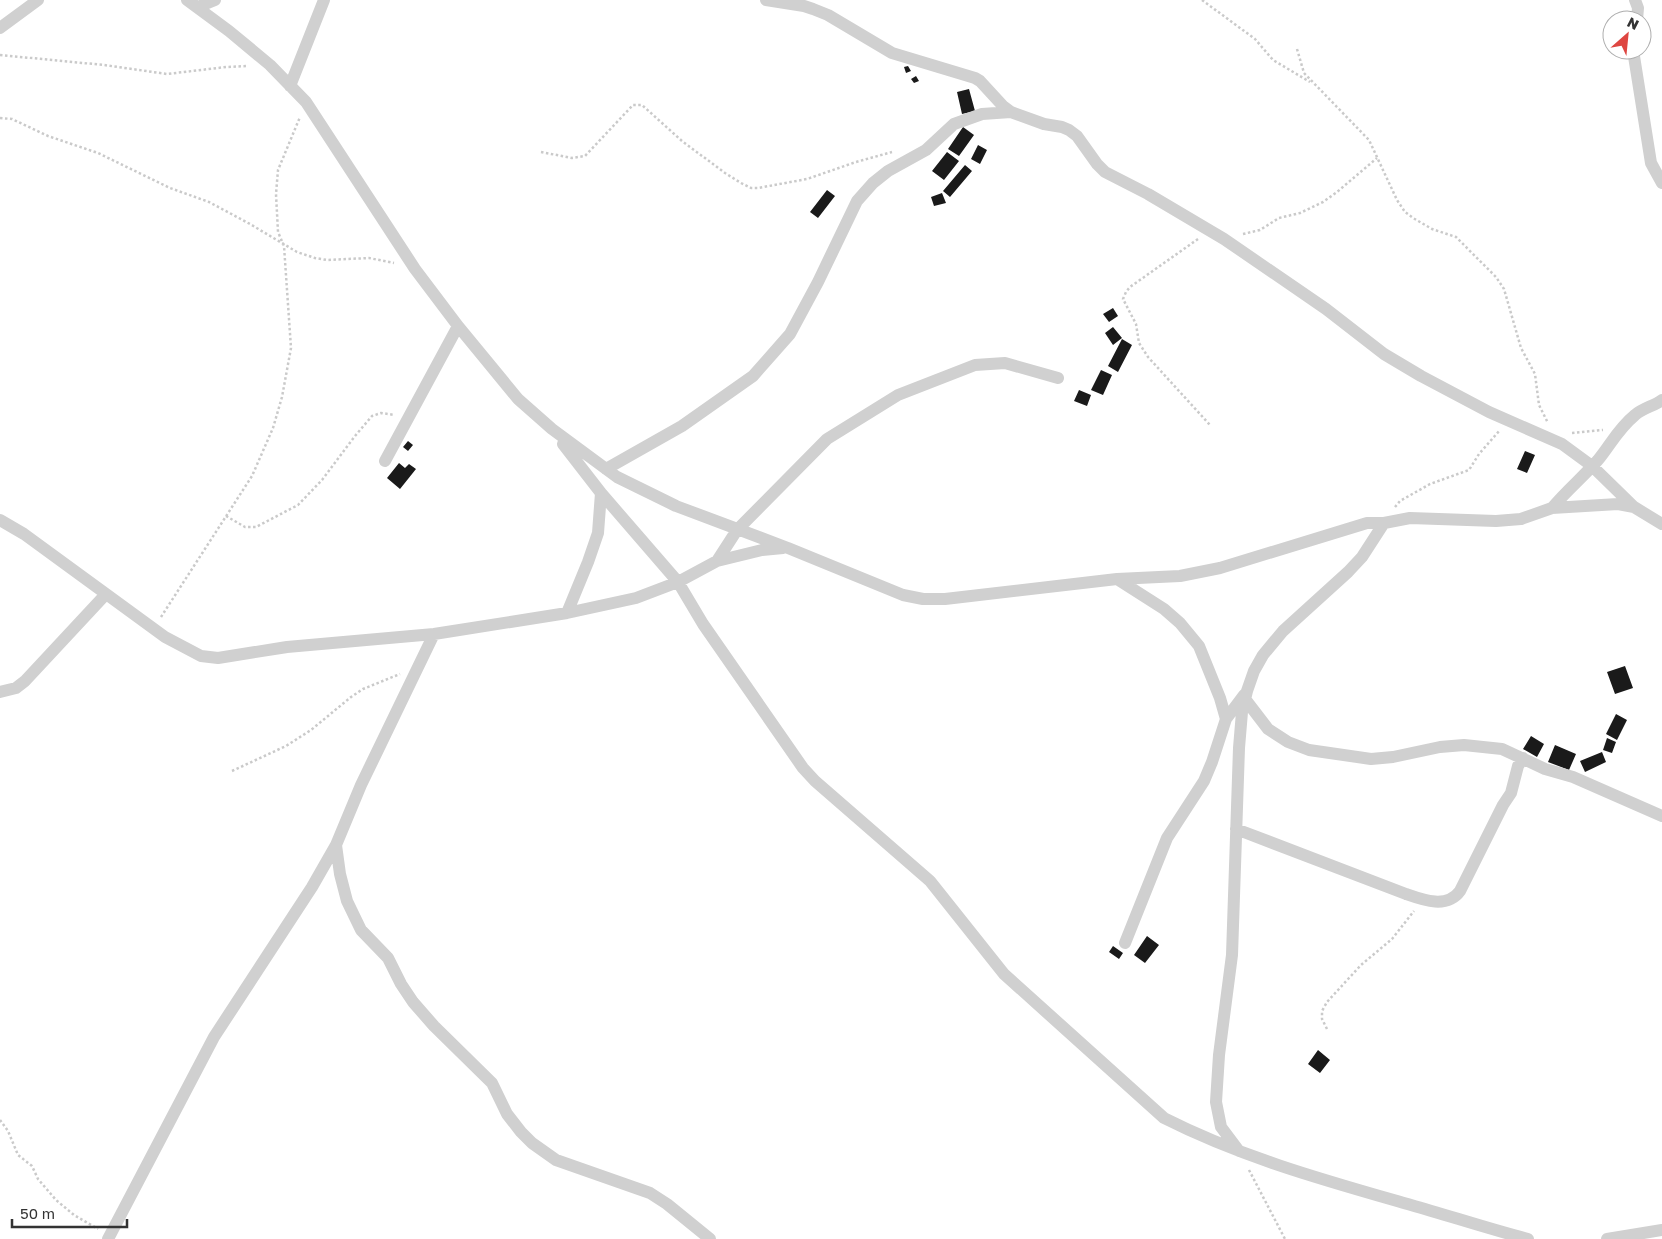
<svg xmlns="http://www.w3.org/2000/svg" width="1662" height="1239" font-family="'Golos Text',sans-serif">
	<rect width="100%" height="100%" fill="#fff"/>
	<path fill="#1a1a1a" d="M 908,66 L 911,71 L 906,73 L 904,67 Z
		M 916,76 L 919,81 L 914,83 L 911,79 Z
		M 969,89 L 975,111 L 962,114 L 957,92 Z
		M 963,127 L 974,135 L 959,156 L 948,149 Z
		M 978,145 L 987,150 L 980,164 L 971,159 Z
		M 947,152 L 959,161 L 944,180 L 932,171 Z
		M 965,165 L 972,171 L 950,197 L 943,191 Z
		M 827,190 L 835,196 L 818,218 L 810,212 Z
		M 942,193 L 946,203 L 934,206 L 931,197 Z
		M 1113,308 L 1118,316 L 1109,322 L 1103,314 Z
		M 1113,327 L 1122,338 L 1113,345 L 1105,333 Z
		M 1122,339 L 1132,345 L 1118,372 L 1108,366 Z
		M 1101,370 L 1112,375 L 1103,395 L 1091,390 Z
		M 1079,390 L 1091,395 L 1087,406 L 1074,401 Z
		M 408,441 L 413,445 L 408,451 L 403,447 Z
		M 1525,451 L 1535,455 L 1527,473 L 1517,469 Z
		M 399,463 L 405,468 L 409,464 L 416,469 L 400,489 L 387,478 Z
		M 1625,666 L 1633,688 L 1615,694 L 1607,672 Z
		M 1616,714 L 1627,720 L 1617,740 L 1606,734 Z
		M 1531,736 L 1544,744 L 1537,757 L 1523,749 Z
		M 1607,738 L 1616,742 L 1612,753 L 1603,750 Z
		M 1555,745 L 1576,754 L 1569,770 L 1548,762 Z
		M 1602,752 L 1606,762 L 1585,772 L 1580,761 Z
		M 1147,936 L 1159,945 L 1145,963 L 1134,955 Z
		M 1113,946 L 1123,953 L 1119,959 L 1109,952 Z
		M 1318,1050 L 1330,1060 L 1320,1073 L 1308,1064 Z"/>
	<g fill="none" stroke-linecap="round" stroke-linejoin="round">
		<path stroke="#cacaca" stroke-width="2.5" stroke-dasharray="2.5 2.5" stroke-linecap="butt" d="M 1202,0 L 1255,39 L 1273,60 L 1310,82
			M 1297,49 L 1304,73 L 1369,140 L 1397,200 L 1405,212 L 1413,218 L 1432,229 L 1456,237 L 1496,277 L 1504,289 L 1521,348 L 1535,374 L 1539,405 L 1548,423
			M 0,55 L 104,65 L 167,74 L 226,67 L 248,66
			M 0,118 L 12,119 L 48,136 L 98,153 L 170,188 L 209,202 L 250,224 L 297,252 L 315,258 L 327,260 L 369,258 L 394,263
			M 541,152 L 572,158 L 585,156 L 633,105 L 642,105 L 682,141 L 725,173 L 741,183 L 751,188 L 758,188 L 807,179 L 856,162 L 892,152
			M 1243,234 L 1260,230 L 1279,218 L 1300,213 L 1323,202 L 1337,192 L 1377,158
			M 1198,239 L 1130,287 L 1126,292 L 1123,299 L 1136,324 L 1139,343 L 1148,357 L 1210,425
			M 1572,433 L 1603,430
			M 1395,507 L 1400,501 L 1430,484 L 1469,470 L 1479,454 L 1500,430
			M 226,516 L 245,527 L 256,527 L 298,505 L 322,480 L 355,436 L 372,416 L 381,413 L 395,415
			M 161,617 L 252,476 L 273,428 L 282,397 L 291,348 L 284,246 L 278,232 L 276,194 L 278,170 L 300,117
			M 232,771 L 286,746 L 311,730 L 351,697 L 363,689 L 400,674
			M 1327,1029 L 1322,1019 L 1322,1011 L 1327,1002 L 1361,965 L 1392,939 L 1414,911
			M 0,1120 L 8,1131 L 18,1155 L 32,1166 L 38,1179 L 56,1200 L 74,1215 L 98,1229
			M 1249,1170 L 1285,1239"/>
		<path stroke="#d0d0d0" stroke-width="12" d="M 187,0 L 229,31 L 270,65 L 306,102 L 415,269 L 458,326 L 518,399 L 552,429 L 617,477 L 676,506 L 788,548 L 903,595 L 923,599 L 945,599 L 1117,579 L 1180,576 L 1220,568 L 1367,523 L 1384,523 L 1410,518 L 1496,521 L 1521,519 L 1552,508 L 1618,504 L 1634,507 L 1662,524
			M 766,0 L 804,6 L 813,9 L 828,15 L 892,53 L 975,78 L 980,81 L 1003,106 L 1011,112 L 1044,124 L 1062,127 L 1069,130 L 1077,136 L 1097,164 L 1105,172 L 1148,194 L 1224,239 L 1326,309 L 1384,354 L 1421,376 L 1489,412 L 1562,444 L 1592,466 L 1634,507
			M 1635,0 L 1638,8 L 1637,20
			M 198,7 L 215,0
			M 0,28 L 38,0
			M 1633,50 L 1651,163 L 1662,183
			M 290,86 L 324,0
			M 563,444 L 601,493 L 678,582 L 703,624 L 803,768 L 815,781 L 930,881 L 1004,974 L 1164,1118 C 1243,1158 1327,1181 1411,1205 C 1450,1216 1489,1229 1528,1239
			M 385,461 L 458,326
			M 606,469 L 682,426 L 753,376 L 790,334 L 818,282 L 857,201 L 873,183 L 888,171 L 926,150 L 954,124 L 982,114 L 1011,112
			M 1552,508 C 1566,491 1583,477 1598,460 C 1611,444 1618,429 1635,415 C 1643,408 1654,406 1662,400
			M 0,520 L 24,534 L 165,637 L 201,656 L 218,658 L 287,647 L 434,634 L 567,613 L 636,598 L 678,582 L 717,561 L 762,550 L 783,548
			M 717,561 L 737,530 L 827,439 L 898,395 L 975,365 L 1005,363 L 1058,378
			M 1117,579 L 1164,609 L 1180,623 L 1199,646 L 1220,698 L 1226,719
			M 567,613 L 588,562 L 598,533 L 601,493
			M 0,692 L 16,688 L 25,681 L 106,594
			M 1245,699 L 1268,729 L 1288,742 L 1309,750 L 1371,759 L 1393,757 L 1440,747 L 1464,745 L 1502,749 L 1545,769 L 1573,777 L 1662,816
			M 1236,829 L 1406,894 C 1423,900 1447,909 1460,891 L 1503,805 L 1511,793 L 1518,766 L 1523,758
			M 336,845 L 340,874 L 347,901 L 361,930 L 388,958 L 401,984 L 413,1002 L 434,1026 L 492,1083 L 507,1114 L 521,1132 L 532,1143 L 556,1160 L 650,1193 L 667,1204 L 710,1239
			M 1125,943 L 1167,838 L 1204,781 L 1212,762 L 1226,719 L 1244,695
			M 1239,1151 L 1221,1127 L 1216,1102 L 1219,1055 L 1232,955 L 1239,748 L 1242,712 L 1247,691 L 1254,671 L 1263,655 L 1283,631 L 1348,572 L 1362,557 L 1384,523
			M 108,1239 L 214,1037 L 312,887 L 336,845 L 361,785 L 434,634
			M 1607,1239 L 1662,1230"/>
	</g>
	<g transform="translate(1627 35) rotate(27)"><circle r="24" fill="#ffffff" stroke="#adadad"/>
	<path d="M0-4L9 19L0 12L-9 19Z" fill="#de4641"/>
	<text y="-8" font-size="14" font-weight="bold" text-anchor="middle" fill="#333333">N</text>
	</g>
	<path d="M12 1219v8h115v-8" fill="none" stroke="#333333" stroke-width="2.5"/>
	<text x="20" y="1219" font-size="15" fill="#333333" stroke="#ffffff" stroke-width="4" paint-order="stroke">50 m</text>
</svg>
